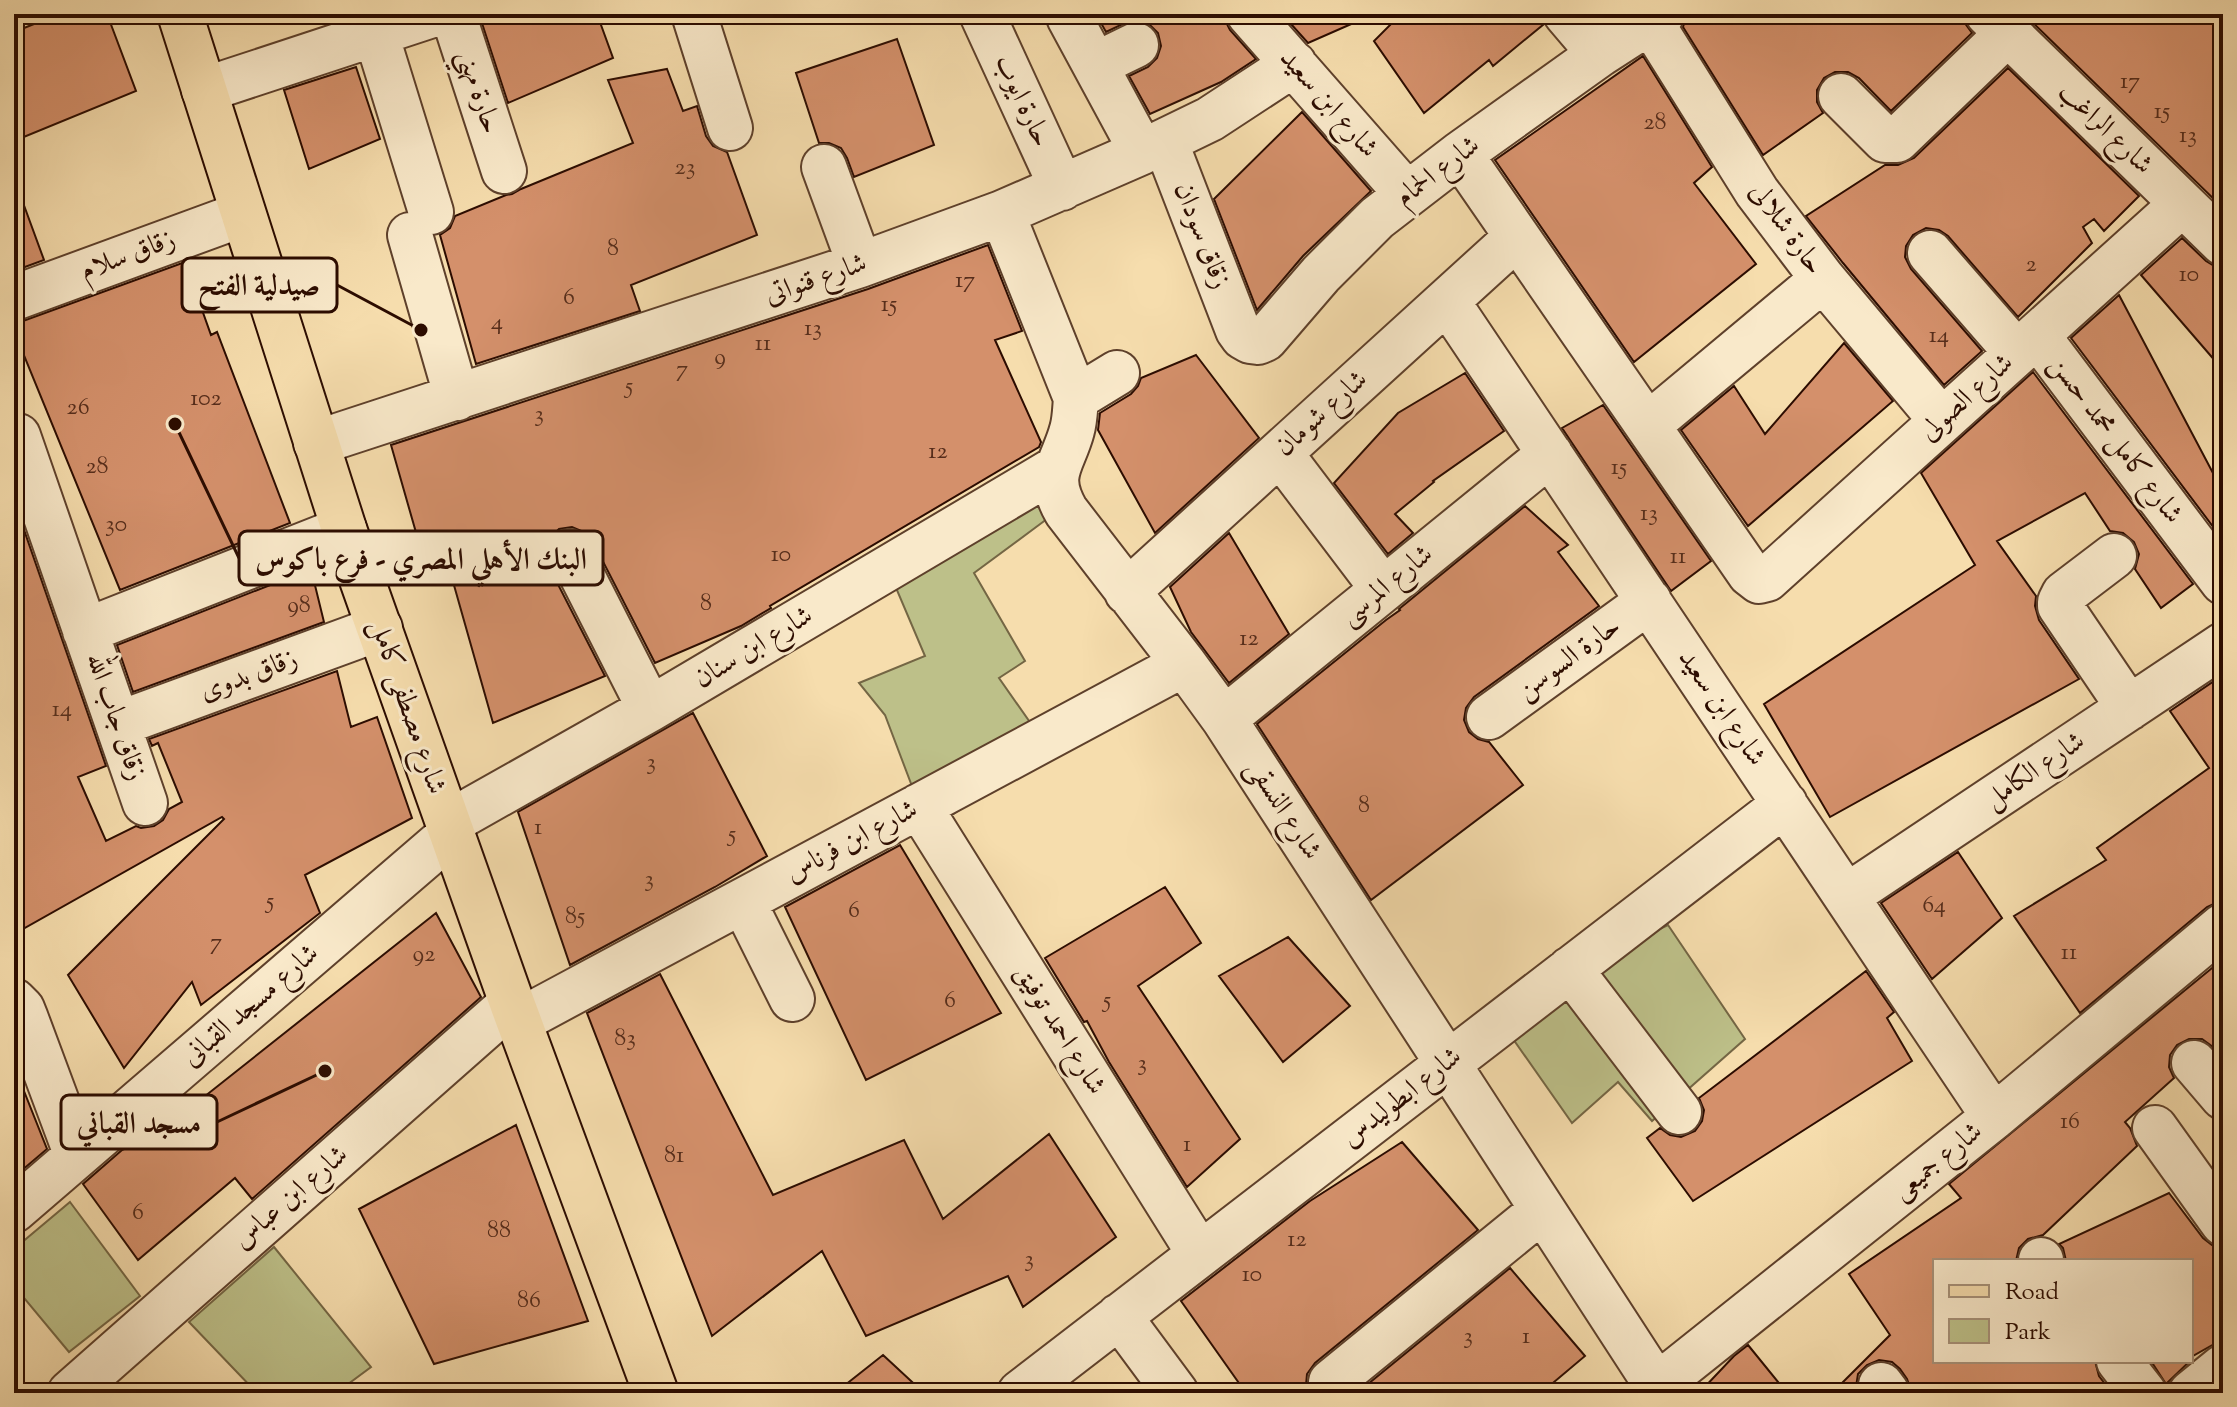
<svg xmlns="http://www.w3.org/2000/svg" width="2237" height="1407" font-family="'Sorts Mill Goudy',Amiri,serif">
	<rect width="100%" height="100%" fill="#f6ddad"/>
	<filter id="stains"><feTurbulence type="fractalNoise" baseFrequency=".0025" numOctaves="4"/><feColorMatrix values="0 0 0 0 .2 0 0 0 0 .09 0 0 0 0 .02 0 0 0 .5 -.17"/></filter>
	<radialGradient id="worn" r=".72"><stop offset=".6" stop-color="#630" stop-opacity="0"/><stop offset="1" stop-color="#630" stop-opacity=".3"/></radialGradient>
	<path fill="#bdc089" stroke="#746644" stroke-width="2" d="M 1039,478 L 1055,513 L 974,573 L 1025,661 L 999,678 L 1048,748 L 929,831 L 885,715 L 859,683 L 925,656 L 885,562 Z
		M 1668,925 L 1745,1039 L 1652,1121 L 1618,1082 L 1572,1123 L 1492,1009 Z
		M 70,1202 L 140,1296 L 69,1352 L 14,1286 L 14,1249 Z
		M 274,1247 L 371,1367 L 336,1393 L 257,1393 L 189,1322 Z"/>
	<path fill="#d4906b" stroke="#2c0c00" stroke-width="2" d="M 59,14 L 107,14 L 136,91 L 14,141 L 14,32 Z
		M 479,14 L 597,14 L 613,58 L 508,103 Z
		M 1096,14 L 1225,14 L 1225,20 L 1230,30 L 1256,59 L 1221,82 L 1150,114 L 1129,76 L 1148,67 L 1157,58 L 1161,46 L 1158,33 L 1149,24 L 1137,20 L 1125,23 L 1106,32 Z
		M 1282,14 L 1374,14 L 1308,43 Z
		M 1401,14 L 1542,14 L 1544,24 L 1493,66 L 1489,60 L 1424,113 L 1374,41 Z
		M 1687,14 L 1964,14 L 1964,22 L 1972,33 L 1891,111 L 1859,78 L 1848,72 L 1835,72 L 1824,78 L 1817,90 L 1817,102 L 1823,113 L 1763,155 L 1683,27 Z
		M 2024,14 L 2223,14 L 2223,208 L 2025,15 Z
		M 897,39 L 934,145 L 854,177 L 847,158 L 841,148 L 829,143 L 819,143 L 796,73 Z
		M 1643,56 L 1712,167 L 1694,183 L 1756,264 L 1634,362 L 1495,160 Z
		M 356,67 L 380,139 L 309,169 L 284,90 Z
		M 2008,68 L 2139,196 L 2104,231 L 2094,219 L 2083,227 L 2092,243 L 2018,317 L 1948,236 L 1939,230 L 1926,228 L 1913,235 L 1906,246 L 1905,257 L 1911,269 L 1982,351 L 1944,385 L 1843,263 L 1806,216 L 1885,165 L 1898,165 L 1914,158 Z
		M 667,69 L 683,111 L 697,106 L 706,136 L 713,146 L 727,152 L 757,235 L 631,285 L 640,311 L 476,364 L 440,235 L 450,228 L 455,216 L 506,195 L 512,194 L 521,189 L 633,143 L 608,80 Z
		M 1302,112 L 1371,191 L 1303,256 L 1257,310 L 1214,199 Z
		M 18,189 L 44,260 L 14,271 L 14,190 Z
		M 2182,238 L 2206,261 L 2216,267 L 2223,267 L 2223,370 L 2141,275 Z
		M 988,245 L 1022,331 L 995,340 L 1041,442 L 1039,447 L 770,606 L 771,608 L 741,626 L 655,663 L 592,540 L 584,532 L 572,527 L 559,529 L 549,539 L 545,550 L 547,563 L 605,676 L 493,723 L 446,557 L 425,564 L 391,445 L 868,289 Z
		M 185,262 L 211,335 L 217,332 L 290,523 L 120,590 L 21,348 L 14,351 L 14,322 L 23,321 Z
		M 2119,295 L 2223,492 L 2223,540 L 2071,338 Z
		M 1844,343 L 1893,401 L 1748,526 L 1681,430 L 1734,386 L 1765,434 Z
		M 1196,355 L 1259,438 L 1155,533 L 1098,430 L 1100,413 L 1131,394 L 1138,386 L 1141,378 Z
		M 2033,372 L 2193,584 L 2161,608 L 2135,569 L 2139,554 L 2134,542 L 2123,533 L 2110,531 L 2085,493 L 1997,541 L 2036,596 L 2035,606 L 2039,620 L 2079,679 L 1830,817 L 1764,704 L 1975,565 L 1921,473 Z
		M 1465,373 L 1504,431 L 1433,481 L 1434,482 L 1395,514 L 1413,533 L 1388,554 L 1334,483 L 1398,413 Z
		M 1603,405 L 1711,561 L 1671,591 L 1562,428 Z
		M 14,501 L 106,766 L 78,777 L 106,841 L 136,826 L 141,828 L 154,826 L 163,820 L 169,809 L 182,802 L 158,743 L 152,746 L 149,739 L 337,671 L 351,727 L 377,717 L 412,818 L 305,875 L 320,913 L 201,1005 L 192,982 L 124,1068 L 68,975 L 224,819 L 222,817 L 14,934 Z
		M 1525,506 L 1568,545 L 1558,552 L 1599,606 L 1474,697 L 1466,708 L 1464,720 L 1469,732 L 1478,739 L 1489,742 L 1523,785 L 1371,900 L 1257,724 L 1386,620 L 1400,610 L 1399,609 Z
		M 1229,533 L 1289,634 L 1229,683 L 1191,632 L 1170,587 Z
		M 311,569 L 324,622 L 133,692 L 117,645 Z
		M 2223,675 L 2223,902 L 2218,902 L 2207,907 L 2080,1013 L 2014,916 L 2106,860 L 2097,848 L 2209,768 L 2170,711 Z
		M 693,713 L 767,856 L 715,887 L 570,965 L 518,812 Z
		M 900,845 L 1001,1013 L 866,1080 L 785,907 Z
		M 1958,852 L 2002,918 L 1932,979 L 1881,903 Z
		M 1165,887 L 1201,943 L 1138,986 L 1240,1139 L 1187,1187 L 1109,1062 L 1087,1021 L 1084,1022 L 1045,958 Z
		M 436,913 L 481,997 L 252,1199 L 235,1178 L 138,1260 L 83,1184 L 122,1150 L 161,1131 Z
		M 1288,937 L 1350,1006 L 1283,1062 L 1219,976 Z
		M 2223,959 L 2223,1058 L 2213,1047 L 2202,1039 L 2189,1039 L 2177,1045 L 2170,1055 L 2169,1067 L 2174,1078 L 2125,1122 L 2130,1128 L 2137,1146 L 2043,1235 L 2028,1239 L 2019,1248 L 2016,1261 L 1935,1261 L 1935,1361 L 2095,1361 L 2099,1376 L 2112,1393 L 1912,1393 L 1907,1379 L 1900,1369 L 1892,1362 L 1879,1360 L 1867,1365 L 1858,1374 L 1856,1387 L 1858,1393 L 1832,1393 L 1890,1335 L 1849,1274 L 1961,1198 L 1949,1184 Z
		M 1866,971 L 1894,1012 L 1887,1018 L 1912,1061 L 1693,1201 L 1647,1138 L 1660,1128 L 1670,1135 L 1681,1137 L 1695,1131 L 1702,1121 L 1704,1110 L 1699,1098 Z
		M 660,974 L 773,1195 L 904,1140 L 943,1219 L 1049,1134 L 1116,1237 L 1023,1307 L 1008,1276 L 866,1336 L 822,1251 L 712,1336 L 587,1013 Z
		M 16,1071 L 47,1149 L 14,1177 L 14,1072 Z
		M 516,1125 L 588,1321 L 434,1364 L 359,1209 Z
		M 1402,1142 L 1478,1230 L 1315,1363 L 1307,1374 L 1306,1385 L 1309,1393 L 1246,1393 L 1181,1301 L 1310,1201 Z
		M 2169,1193 L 2203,1238 L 2212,1245 L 2223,1248 L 2223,1339 L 2191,1357 L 2191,1261 L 2066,1261 L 2063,1248 L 2059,1244 Z
		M 1510,1268 L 1585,1356 L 1541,1393 L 1357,1393 Z
		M 1748,1345 L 1787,1393 L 1699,1393 L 1734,1356 Z
		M 883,1355 L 924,1393 L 835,1393 Z
		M 2151,1361 L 2190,1361 L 2166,1384 Z"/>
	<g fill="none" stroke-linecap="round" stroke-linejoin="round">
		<defs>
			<path id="minor" d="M 453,14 L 504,171
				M 694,14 L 730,128
				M 982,14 L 1062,188
				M 1249,14 L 1407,194
				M 1566,14 L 1600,54
				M 1988,14 L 2223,243
				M 1069,17 L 1142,152
				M 1650,21 L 1757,192 L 1823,279 L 1942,421
				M 376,34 L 431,212
				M 1095,65 L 1136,45
				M 204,90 L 435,14
				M 1841,96 L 1885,140 L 1897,140 L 2008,33
				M 1165,141 L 1238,330 L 1243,337 L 1250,341 L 1258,342 L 1265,339 L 1321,274 L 1377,218 L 1460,154 L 1600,54 L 1662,14
				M 1460,154 L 1750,574 L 1759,581 L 1767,579 L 2182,204
				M 824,167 L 860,265
				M 1002,213 L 1076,398 C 1075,409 1075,420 1072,430 C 1063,464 1045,474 1066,511 L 1184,664 L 1224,719 L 1657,1386
				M 410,235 L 457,398
				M 1930,253 L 2017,353
				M 14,298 L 243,214
				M 1447,301 L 1994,1117
				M 2037,335 L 2223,582
				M 1076,398 L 1117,373
				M 1648,425 L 1823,279
				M 18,436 L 145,803
				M 316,443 L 860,265 L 1002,213 L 1142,152 L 1210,119 L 1294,64
				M 1280,453 L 1383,589
				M 570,552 L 650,709
				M 2114,556 L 2064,594 L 2060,602 L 2060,606 L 2129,708
				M 1127,592 L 1517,237
				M 85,631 L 344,529
				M 1489,717 L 1649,601
				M 1224,719 L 1550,454
				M 118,724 L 380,628
				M 919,806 L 1199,1253
				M 448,823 L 650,709 L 1057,468
				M 1847,896 L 2223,645
				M 743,901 L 792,999
				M 1570,969 L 1679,1112
				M 14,1001 L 22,1009 L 26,1019 L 77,1156
				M 519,1021 L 1184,664
				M 2194,1063 L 2223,1097
				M 2155,1128 L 2223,1223
				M 14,1210 L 452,833
				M 2041,1260 L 2041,1261
				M 1119,1316 L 1176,1393
				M 2119,1361 L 2144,1393
				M 1331,1382 L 1542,1210
				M 1881,1385 L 1887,1393
				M 70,1393 L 512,1003
				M 1020,1393 L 1785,804
				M 1648,1393 L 1994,1117 L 2223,926
				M 2191,1393 L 2223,1367"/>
			<path id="major" d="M 180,14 L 344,529 L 512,1003 L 656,1393"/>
		</defs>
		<use href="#minor" stroke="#5e402b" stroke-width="48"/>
		<use href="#major" stroke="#2c0c00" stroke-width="48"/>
		<use href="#minor" stroke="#f9e9ca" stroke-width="44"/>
		<use href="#major" stroke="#f6ddad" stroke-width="44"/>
	</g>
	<g text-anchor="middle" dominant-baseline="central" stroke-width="6" stroke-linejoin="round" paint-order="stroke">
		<g font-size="24" fill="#562d1b">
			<text x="2130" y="82">17</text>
			<text x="2162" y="112">15</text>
			<text x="1655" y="123">28</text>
			<text x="2188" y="136">13</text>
			<text x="685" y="168">23</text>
			<text x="613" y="249">8</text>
			<text x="2031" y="265">2</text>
			<text x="2189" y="275">10</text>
			<text x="965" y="281">17</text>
			<text x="569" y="298">6</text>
			<text x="889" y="305">15</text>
			<text x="497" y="323">4</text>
			<text x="813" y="329">13</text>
			<text x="1939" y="336">14</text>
			<text x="763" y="344">11</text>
			<text x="720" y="358">9</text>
			<text x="682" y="370">7</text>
			<text x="629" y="387">5</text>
			<text x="206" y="399">102</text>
			<text x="78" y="408">26</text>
			<text x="539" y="415">3</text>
			<text x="938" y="452">12</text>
			<text x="97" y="467">28</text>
			<text x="1619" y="468">15</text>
			<text x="1649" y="514">13</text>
			<text x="116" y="525">30</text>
			<text x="781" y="555">10</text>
			<text x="1678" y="557">11</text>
			<text x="706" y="604">8</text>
			<text x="299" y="606">98</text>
			<text x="1249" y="639">12</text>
			<text x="62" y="710">14</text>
			<text x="651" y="763">3</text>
			<text x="1364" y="806">8</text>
			<text x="538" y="828">1</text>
			<text x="732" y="835">5</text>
			<text x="649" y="880">3</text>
			<text x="270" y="902">5</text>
			<text x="1934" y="906">64</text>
			<text x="854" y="911">6</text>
			<text x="575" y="917">85</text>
			<text x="216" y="943">7</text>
			<text x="2069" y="953">11</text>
			<text x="424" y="955">92</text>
			<text x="950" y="1001">6</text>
			<text x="1107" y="1001">5</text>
			<text x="625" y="1039">83</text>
			<text x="1142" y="1064">3</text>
			<text x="2070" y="1122">16</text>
			<text x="1187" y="1145">1</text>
			<text x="674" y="1156">81</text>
			<text x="138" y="1213">6</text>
			<text x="499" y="1231">88</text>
			<text x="1297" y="1240">12</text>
			<text x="1029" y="1260">3</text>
			<text x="1252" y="1275">10</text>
			<text x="529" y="1301">86</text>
			<text x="1468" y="1337">3</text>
			<text x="1526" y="1337">1</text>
		</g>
		<g font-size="28" fill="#2c0c00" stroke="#f9e9ca">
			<text transform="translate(478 92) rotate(72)">حارة مهني</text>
			<text transform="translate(1022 101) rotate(65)">حارة ايوب</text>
			<text transform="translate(1328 104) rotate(49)">شارع ابن سعيد</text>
			<text transform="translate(2105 129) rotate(44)">شارع الراغب</text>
			<text transform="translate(1438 172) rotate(-37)">شارع الحمام</text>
			<text transform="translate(1786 229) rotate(54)">حارة شلالى</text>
			<text transform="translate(1201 236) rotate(69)">زقاق سودان</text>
			<text transform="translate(128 256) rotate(-20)">زقاق سلام</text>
			<text transform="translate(816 280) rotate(-19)">شارع قنواتى</text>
			<text transform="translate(1967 398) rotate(-42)">شارع الصولى</text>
			<text transform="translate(1322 414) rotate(-42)">شارع شومان</text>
			<text transform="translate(2115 440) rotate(53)">شارع كامل محمد حسن</text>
			<text transform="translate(1387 586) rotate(-39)">شارع المرسى</text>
			<text transform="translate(754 648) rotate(-31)">شارع ابن سنان</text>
			<text transform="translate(1569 659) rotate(-36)">حارة السوسن</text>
			<text transform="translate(249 676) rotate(-20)">زقاق بدوى</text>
			<text transform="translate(407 707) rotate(71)">شارع مصطفى كامل</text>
			<text transform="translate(1721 708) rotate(56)">شارع ابن سعيد</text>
			<text transform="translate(115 717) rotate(71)">زقاق جاب الله</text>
			<text transform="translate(2035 771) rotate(-34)">شارع الكامل</text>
			<text transform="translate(1283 810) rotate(57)">شارع النسقى</text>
			<text transform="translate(852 842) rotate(-28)">شارع ابن فرناس</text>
			<text transform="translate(251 1006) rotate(-41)">شارع مسجد القبانى</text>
			<text transform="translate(1059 1030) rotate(58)">شارع احمد توفيق</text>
			<text transform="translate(1402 1098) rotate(-38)">شارع ابطوليدس</text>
			<text transform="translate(1938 1162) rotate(-39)">شارع جميعى</text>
			<text transform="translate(291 1198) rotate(-41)">شارع ابن عباس</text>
		</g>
	</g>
	<path fill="none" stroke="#2c0c00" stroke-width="3" d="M421 330L337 285M175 424L239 558M325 1071L217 1122"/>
	<g fill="#2c0c00" stroke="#f9e9ca" stroke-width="3">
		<circle cx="421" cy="330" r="8"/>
		<circle cx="175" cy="424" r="8"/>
		<circle cx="325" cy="1071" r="8"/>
	</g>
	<g fill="#f9e9ca" stroke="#2c0c00" stroke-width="3">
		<rect x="182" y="258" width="155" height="54" rx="8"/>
		<rect x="239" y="531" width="364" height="54" rx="8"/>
		<rect x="61" y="1095" width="156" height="54" rx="8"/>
	</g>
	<g font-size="30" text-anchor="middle" font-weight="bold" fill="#2c0c00">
		<text x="259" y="295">صيدلية الفتح</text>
		<text x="421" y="569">البنك الأهلي المصري - فرع باكوس</text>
		<text x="139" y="1133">مسجد القباني</text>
	</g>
	<rect width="2237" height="1407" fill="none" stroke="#f6ddad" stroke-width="48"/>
	<rect x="16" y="16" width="2205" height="1375" fill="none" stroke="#2c0c00" stroke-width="4"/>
	<rect x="24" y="24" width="2189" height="1359" fill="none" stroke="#2c0c00" stroke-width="2"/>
	<rect x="1933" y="1259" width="260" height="104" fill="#f9e9ca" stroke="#a79179" stroke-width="2"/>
	<rect x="1949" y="1285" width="40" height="12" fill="#f6ddad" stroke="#a79179" stroke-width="2"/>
	<text x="2005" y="1299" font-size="24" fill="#2c0c00">Road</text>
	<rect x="1949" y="1319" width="40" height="24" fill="#bdc089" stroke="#a79179" stroke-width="2"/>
	<text x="2005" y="1339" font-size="24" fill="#2c0c00">Park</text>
	<rect width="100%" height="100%" filter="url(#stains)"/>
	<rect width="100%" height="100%" fill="url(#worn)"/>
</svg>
